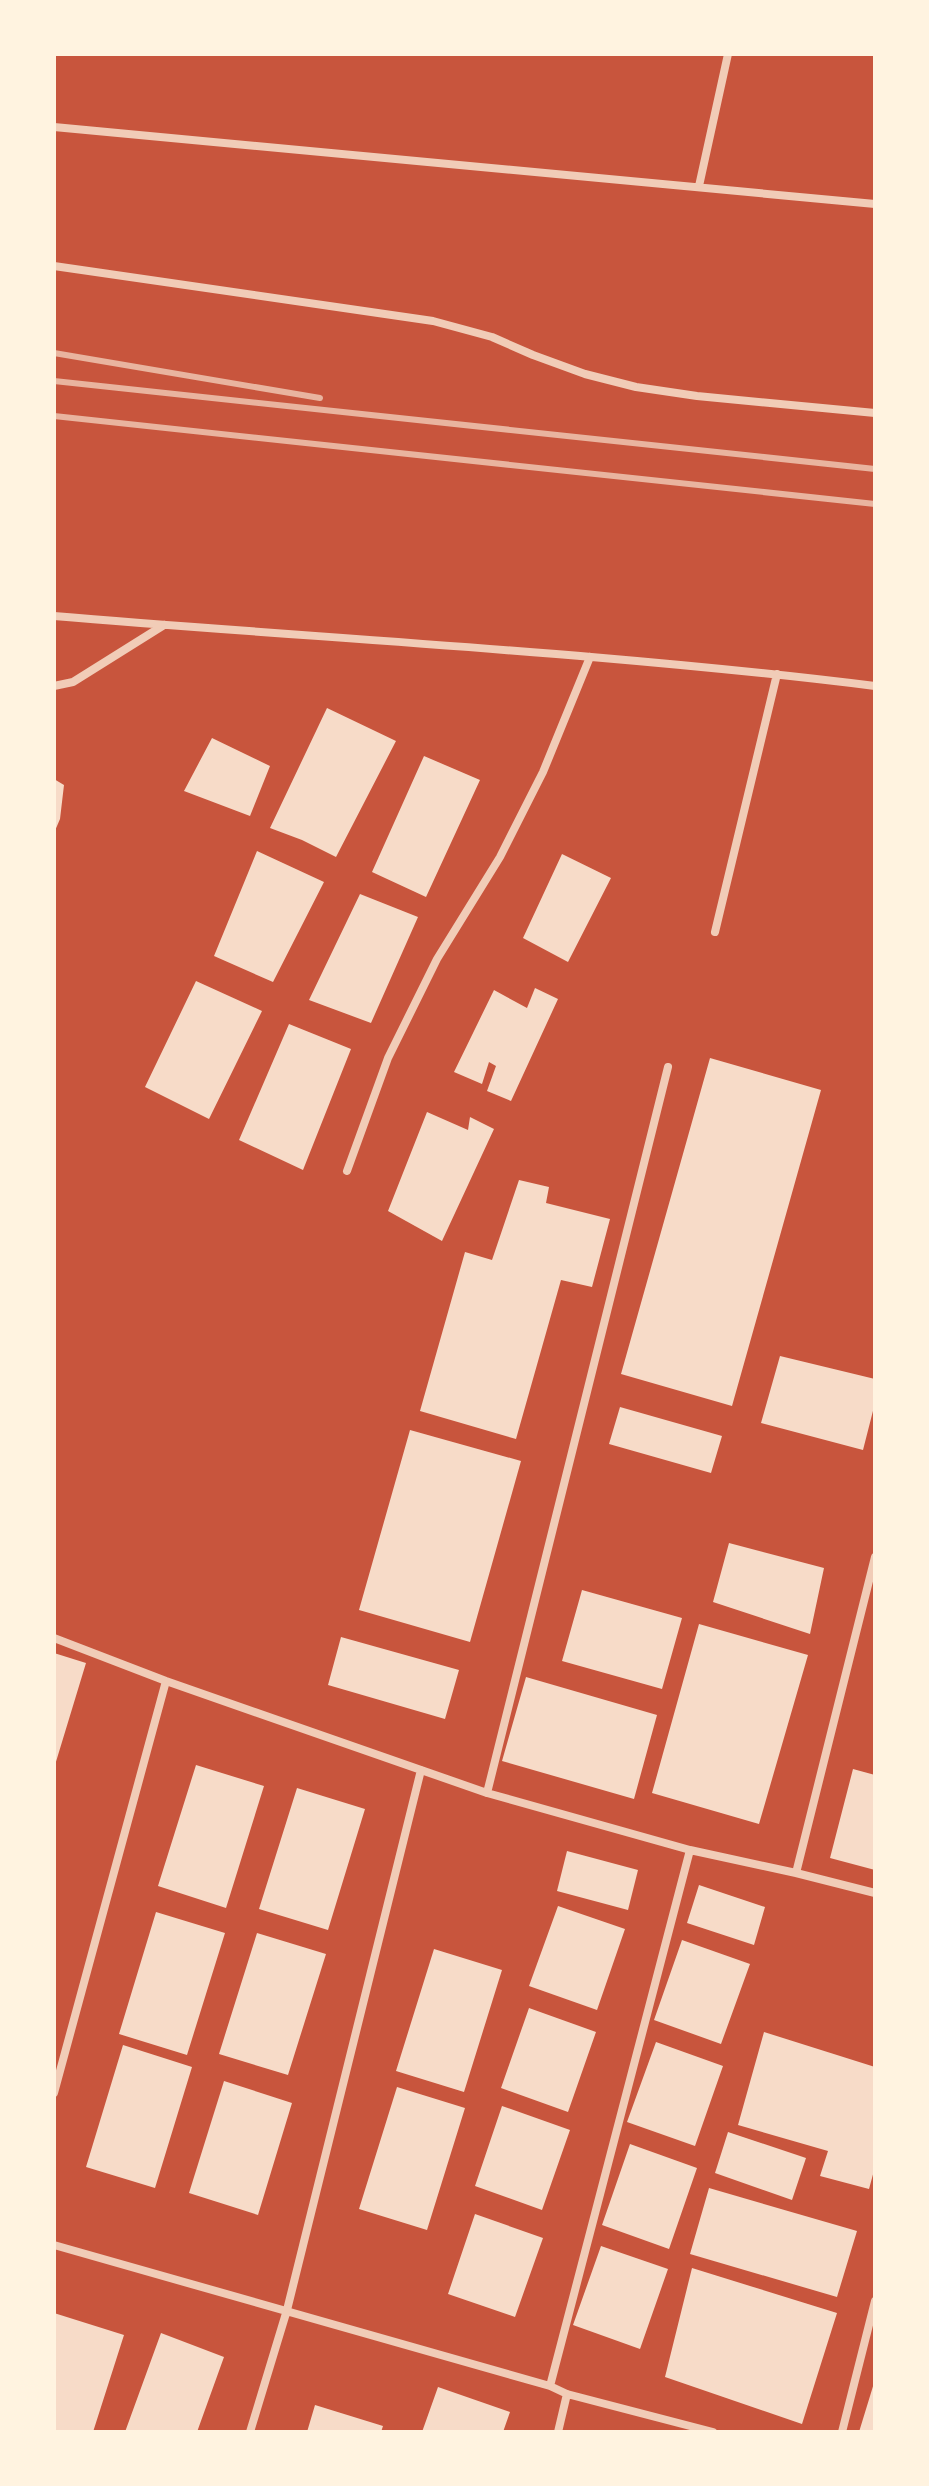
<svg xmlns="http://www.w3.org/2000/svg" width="929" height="2486" font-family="Jost,sans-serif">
	<rect width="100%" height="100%" fill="#c8553d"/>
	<path fill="#f7dbc8" d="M 327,708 L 396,741 L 336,857 L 302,840 L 270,828 Z
		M 212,738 L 270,766 L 250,816 L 184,791 Z
		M 424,756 L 480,780 L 426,897 L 372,872 Z
		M 54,779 L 64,785 L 60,819 L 54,833 Z
		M 257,851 L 324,882 L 273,982 L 214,956 Z
		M 562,854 L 611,878 L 568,962 L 523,938 Z
		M 360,894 L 418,917 L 371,1023 L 309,1000 Z
		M 196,981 L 262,1011 L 209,1119 L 145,1087 Z
		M 535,988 L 558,999 L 511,1101 L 487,1091 L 496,1066 L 489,1062 L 482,1084 L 454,1072 L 494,990 L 527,1008 Z
		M 289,1024 L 351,1049 L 303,1170 L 239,1140 Z
		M 710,1058 L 821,1090 L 732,1406 L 621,1374 Z
		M 427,1112 L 468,1130 L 470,1117 L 494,1129 L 442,1241 L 388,1211 Z
		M 519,1180 L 549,1187 L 546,1203 L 610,1219 L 592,1287 L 561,1280 L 516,1439 L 420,1411 L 465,1252 L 492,1260 Z
		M 780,1356 L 875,1379 L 875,1403 L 863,1450 L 761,1423 Z
		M 620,1407 L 722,1436 L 711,1473 L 609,1444 Z
		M 410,1430 L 521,1461 L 470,1642 L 359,1610 Z
		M 729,1543 L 824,1568 L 810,1634 L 713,1602 Z
		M 582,1590 L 682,1618 L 662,1689 L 562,1661 Z
		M 699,1624 L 808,1655 L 759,1824 L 652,1793 Z
		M 341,1637 L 459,1670 L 445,1719 L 328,1685 Z
		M 54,1653 L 86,1663 L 55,1765 L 54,1765 Z
		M 526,1677 L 657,1715 L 634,1799 L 502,1761 Z
		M 196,1765 L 264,1786 L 226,1908 L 158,1886 Z
		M 853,1769 L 875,1775 L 875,1870 L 830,1858 Z
		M 297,1788 L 365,1809 L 328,1930 L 259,1909 Z
		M 567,1851 L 638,1870 L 628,1910 L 557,1891 Z
		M 699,1885 L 765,1907 L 754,1945 L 687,1923 Z
		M 558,1906 L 625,1929 L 597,2010 L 529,1986 Z
		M 156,1912 L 225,1933 L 187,2055 L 119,2034 Z
		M 257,1933 L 326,1954 L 288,2075 L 219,2054 Z
		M 682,1940 L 750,1964 L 721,2044 L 654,2020 Z
		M 434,1949 L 502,1970 L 464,2092 L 396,2071 Z
		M 529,2008 L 596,2032 L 568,2112 L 501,2088 Z
		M 764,2032 L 875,2067 L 875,2167 L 869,2189 L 820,2176 L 828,2151 L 738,2125 Z
		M 656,2042 L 723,2066 L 695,2146 L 627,2122 Z
		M 123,2045 L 192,2067 L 155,2188 L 86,2167 Z
		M 224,2081 L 292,2103 L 258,2215 L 189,2193 Z
		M 397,2087 L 465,2108 L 427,2230 L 359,2209 Z
		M 502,2106 L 570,2130 L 542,2210 L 475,2186 Z
		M 728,2132 L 806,2158 L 792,2200 L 715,2173 Z
		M 630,2144 L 697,2168 L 669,2249 L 602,2225 Z
		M 709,2188 L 857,2231 L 837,2297 L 690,2254 Z
		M 475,2214 L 543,2238 L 515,2317 L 448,2294 Z
		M 601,2246 L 668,2269 L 640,2349 L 573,2325 Z
		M 692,2268 L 837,2313 L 802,2424 L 665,2377 Z
		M 54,2313 L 124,2335 L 93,2432 L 54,2432 Z
		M 161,2333 L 224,2357 L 197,2432 L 125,2432 Z
		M 874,2383 L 875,2432 L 859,2432 Z
		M 438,2387 L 510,2412 L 503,2432 L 422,2432 Z
		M 315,2405 L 383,2426 L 381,2432 L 307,2432 Z"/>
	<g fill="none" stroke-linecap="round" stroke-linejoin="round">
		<path stroke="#f1ccb7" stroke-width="8" d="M 54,127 L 875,204
			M 699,186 L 728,54
			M 54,266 L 433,321 L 492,337 L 533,355 L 585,374 L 636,387 L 697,396 L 875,413
			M 54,616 C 328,639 602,652 875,686
			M 54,686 L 73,682 L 164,625
			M 715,932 L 777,674
			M 347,1171 L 388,1058 L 437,959 L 500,857 L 543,772 L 590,657
			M 54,1638 L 166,1681 L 487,1793 L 690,1850 L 796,1873 L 875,1893
			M 487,1793 L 668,1067
			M 796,1873 L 875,1557
			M 54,2093 L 166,1681
			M 54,2245 L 550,2386 L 567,2394 L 713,2432
			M 550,2386 L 690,1850
			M 250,2432 L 287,2310 L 421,1770
			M 558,2432 L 567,2394
			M 842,2432 L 875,2301"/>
		<path stroke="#e9b49f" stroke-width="6" d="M 54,353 L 320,398
			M 54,381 L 875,469
			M 54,416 L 875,504"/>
	</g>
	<rect width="929" height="2486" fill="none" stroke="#fff3e0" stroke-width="112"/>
</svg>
